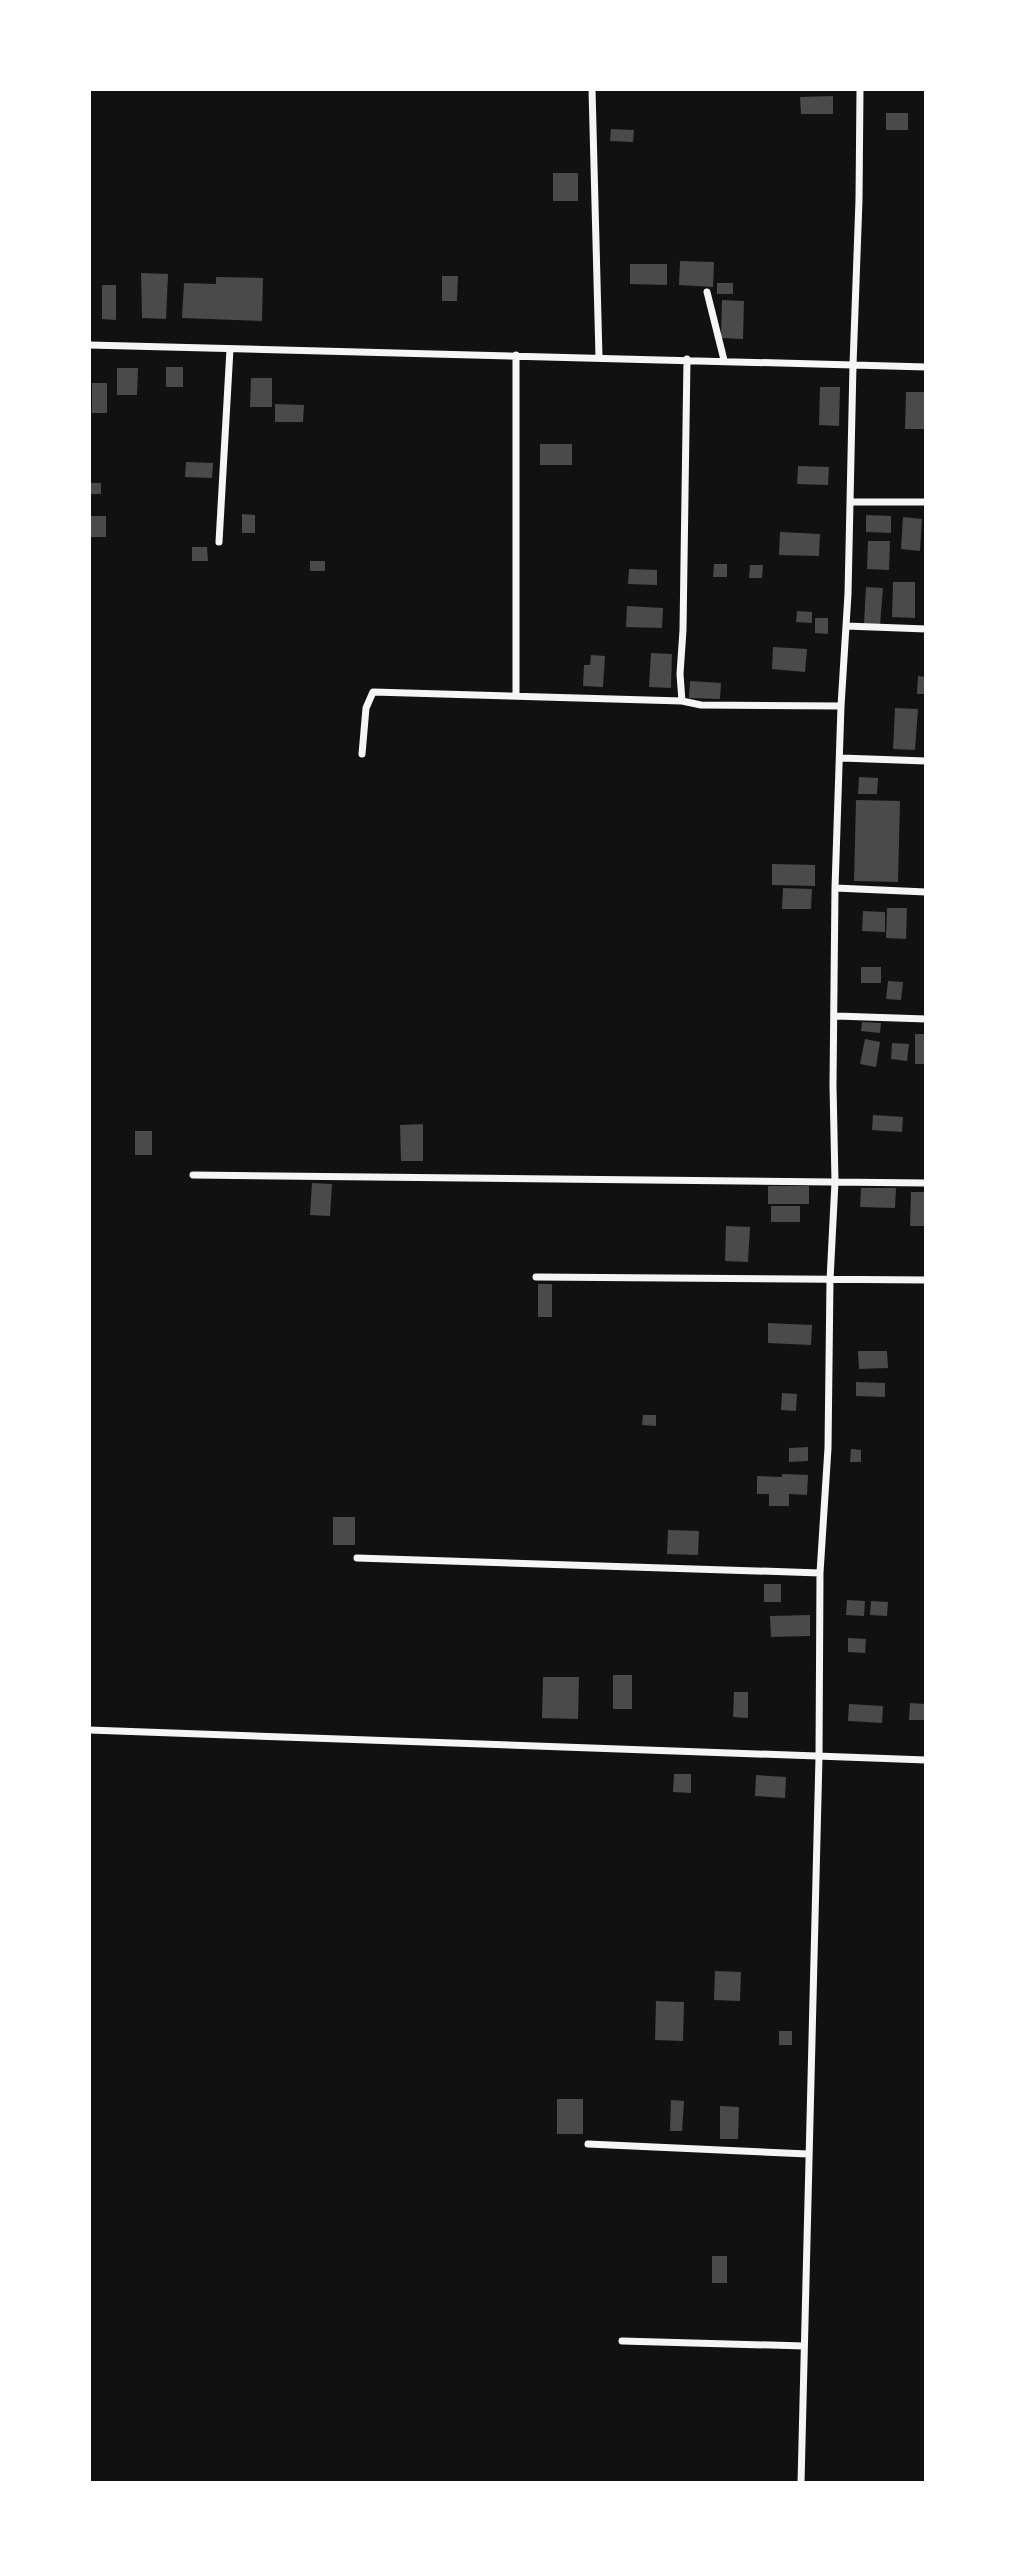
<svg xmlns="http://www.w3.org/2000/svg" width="1015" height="2572" font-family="'DM Sans',sans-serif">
	<rect width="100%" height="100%" fill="#111"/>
	<path fill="#4a4a4a" d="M 833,96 L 833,114 L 801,114 L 800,97 Z
		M 886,113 L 908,113 L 908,130 L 886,130 Z
		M 611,129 L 634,130 L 633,142 L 610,141 Z
		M 553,173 L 578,173 L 578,201 L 553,201 Z
		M 680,261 L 714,262 L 713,287 L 679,285 Z
		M 630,264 L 667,264 L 667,285 L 630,284 Z
		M 141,273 L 168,274 L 166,319 L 142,318 Z
		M 442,276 L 458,276 L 457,301 L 442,301 Z
		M 216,277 L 263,278 L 262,321 L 182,318 L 184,283 L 216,284 Z
		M 717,283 L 733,283 L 733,294 L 717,294 Z
		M 102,285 L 116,285 L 116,320 L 102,319 Z
		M 722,300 L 744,301 L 743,339 L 721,338 Z
		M 166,367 L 183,367 L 183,387 L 166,387 Z
		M 117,368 L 138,368 L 137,395 L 117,395 Z
		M 251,378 L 272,378 L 272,407 L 250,407 Z
		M 92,383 L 107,383 L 107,413 L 92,413 Z
		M 820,387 L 840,387 L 839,426 L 819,425 Z
		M 906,392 L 926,392 L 925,429 L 905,429 Z
		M 275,404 L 304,405 L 303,422 L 275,422 Z
		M 540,444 L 572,444 L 572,465 L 540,465 Z
		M 186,462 L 213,463 L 212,478 L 185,477 Z
		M 798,466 L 829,467 L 828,485 L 797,484 Z
		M 89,483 L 101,483 L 101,494 L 89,494 Z
		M 242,514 L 255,515 L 255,533 L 242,533 Z
		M 866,515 L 891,516 L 891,533 L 866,532 Z
		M 89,516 L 106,516 L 106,537 L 89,537 Z
		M 903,517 L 922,519 L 920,551 L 901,549 Z
		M 780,532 L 820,534 L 819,556 L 779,555 Z
		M 868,541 L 890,541 L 889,570 L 867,569 Z
		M 192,547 L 207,547 L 208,561 L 192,561 Z
		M 310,561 L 325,561 L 325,571 L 310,571 Z
		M 714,564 L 727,564 L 727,577 L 713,577 Z
		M 750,565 L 763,565 L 762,578 L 749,578 Z
		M 629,569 L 657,570 L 657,585 L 628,584 Z
		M 893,582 L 915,582 L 915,618 L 892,617 Z
		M 866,587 L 883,588 L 880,625 L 864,624 Z
		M 627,606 L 663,608 L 662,628 L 626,627 Z
		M 797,611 L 812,612 L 812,623 L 796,622 Z
		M 815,618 L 828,618 L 828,634 L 815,633 Z
		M 773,647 L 807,649 L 805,672 L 772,669 Z
		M 651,653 L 672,654 L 671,688 L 649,687 Z
		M 591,655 L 605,656 L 603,687 L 583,686 L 584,665 L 590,665 Z
		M 918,676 L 926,677 L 926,694 L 917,694 Z
		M 690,681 L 721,683 L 720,699 L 689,698 Z
		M 895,708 L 918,709 L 915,750 L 893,749 Z
		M 859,777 L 878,778 L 877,794 L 858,794 Z
		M 856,800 L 900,801 L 898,882 L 854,881 Z
		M 772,864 L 815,865 L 815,886 L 772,885 Z
		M 783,888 L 812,889 L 811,909 L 782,909 Z
		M 887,908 L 907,908 L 906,939 L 886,938 Z
		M 863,911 L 885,912 L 885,932 L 862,931 Z
		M 861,967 L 881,967 L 881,983 L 861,983 Z
		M 888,981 L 903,982 L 901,1000 L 886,999 Z
		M 862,1022 L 881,1023 L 880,1033 L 861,1031 Z
		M 915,1034 L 926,1034 L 926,1064 L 915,1064 Z
		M 865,1039 L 880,1042 L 876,1067 L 860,1064 Z
		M 892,1043 L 909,1044 L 907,1061 L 891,1059 Z
		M 873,1115 L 903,1117 L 902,1132 L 872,1130 Z
		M 423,1124 L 423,1161 L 401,1161 L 400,1125 Z
		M 135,1131 L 152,1131 L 152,1155 L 135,1155 Z
		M 312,1183 L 332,1184 L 330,1216 L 310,1215 Z
		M 768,1186 L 809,1186 L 809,1204 L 768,1204 Z
		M 861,1188 L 896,1188 L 895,1208 L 860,1207 Z
		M 911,1192 L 926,1192 L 926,1226 L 910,1226 Z
		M 771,1206 L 800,1206 L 800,1222 L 771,1222 Z
		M 726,1226 L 750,1227 L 748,1262 L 725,1261 Z
		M 538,1284 L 552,1284 L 552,1317 L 538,1317 Z
		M 768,1323 L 812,1325 L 811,1345 L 768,1343 Z
		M 858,1351 L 887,1351 L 888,1368 L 859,1369 Z
		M 856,1382 L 885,1383 L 885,1397 L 856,1396 Z
		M 782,1393 L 797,1394 L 796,1411 L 781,1410 Z
		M 643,1415 L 656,1415 L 656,1426 L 642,1425 Z
		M 808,1447 L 808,1461 L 789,1462 L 789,1448 Z
		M 851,1449 L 861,1450 L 861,1462 L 850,1462 Z
		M 782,1474 L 808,1475 L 807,1495 L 789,1494 L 789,1506 L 769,1506 L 769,1494 L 757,1494 L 757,1476 L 782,1477 Z
		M 333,1517 L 355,1517 L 355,1545 L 333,1545 Z
		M 668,1530 L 699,1531 L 698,1555 L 667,1554 Z
		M 764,1584 L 781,1584 L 781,1602 L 764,1602 Z
		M 847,1600 L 865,1601 L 864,1616 L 846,1615 Z
		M 871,1601 L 888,1602 L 887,1616 L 870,1615 Z
		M 810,1615 L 810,1636 L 771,1637 L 770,1616 Z
		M 848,1638 L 866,1639 L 865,1653 L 848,1652 Z
		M 613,1675 L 632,1675 L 632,1709 L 613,1709 Z
		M 543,1677 L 579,1677 L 578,1719 L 542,1718 Z
		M 734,1692 L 748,1692 L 748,1718 L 733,1717 Z
		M 910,1703 L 926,1704 L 926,1720 L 909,1720 Z
		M 849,1704 L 883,1706 L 882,1723 L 848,1721 Z
		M 674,1774 L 691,1774 L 691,1793 L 673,1792 Z
		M 756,1775 L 786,1777 L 785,1798 L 755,1796 Z
		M 715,1971 L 741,1972 L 740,2001 L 714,2000 Z
		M 656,2001 L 684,2002 L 683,2041 L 655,2040 Z
		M 779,2031 L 792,2031 L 792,2045 L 779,2045 Z
		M 557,2099 L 583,2099 L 583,2134 L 557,2134 Z
		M 671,2100 L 684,2101 L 682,2131 L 670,2131 Z
		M 720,2106 L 739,2107 L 738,2139 L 720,2139 Z
		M 712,2256 L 727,2256 L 727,2283 L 712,2283 Z"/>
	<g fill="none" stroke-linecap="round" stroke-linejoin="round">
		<path stroke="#f5f5f5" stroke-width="7" d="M 592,89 L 599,357
			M 707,292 L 724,360
			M 89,345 L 853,365 L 859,200 L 860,89
			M 516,355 L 516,696
			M 687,359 L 683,630 L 680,674 L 682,701 L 701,705 L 841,706
			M 850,502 L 926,502
			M 219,542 L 230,349
			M 846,626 L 926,629
			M 362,754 L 366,708 L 373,692 L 682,701
			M 841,758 L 926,761
			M 835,888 L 926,892
			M 836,1016 L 926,1019
			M 193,1175 L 926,1183
			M 536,1277 L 926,1280
			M 357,1558 L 820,1573
			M 89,1730 L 926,1760
			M 588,2144 L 808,2154
			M 622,2341 L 804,2346
			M 801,2483 L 819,1757 L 820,1573 L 828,1448 L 830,1280 L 835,1182 L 833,1085 L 835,888 L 841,706 L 848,594 L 853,365 L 926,367"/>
	</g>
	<rect width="1015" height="2572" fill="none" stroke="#ffffff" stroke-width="182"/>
</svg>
